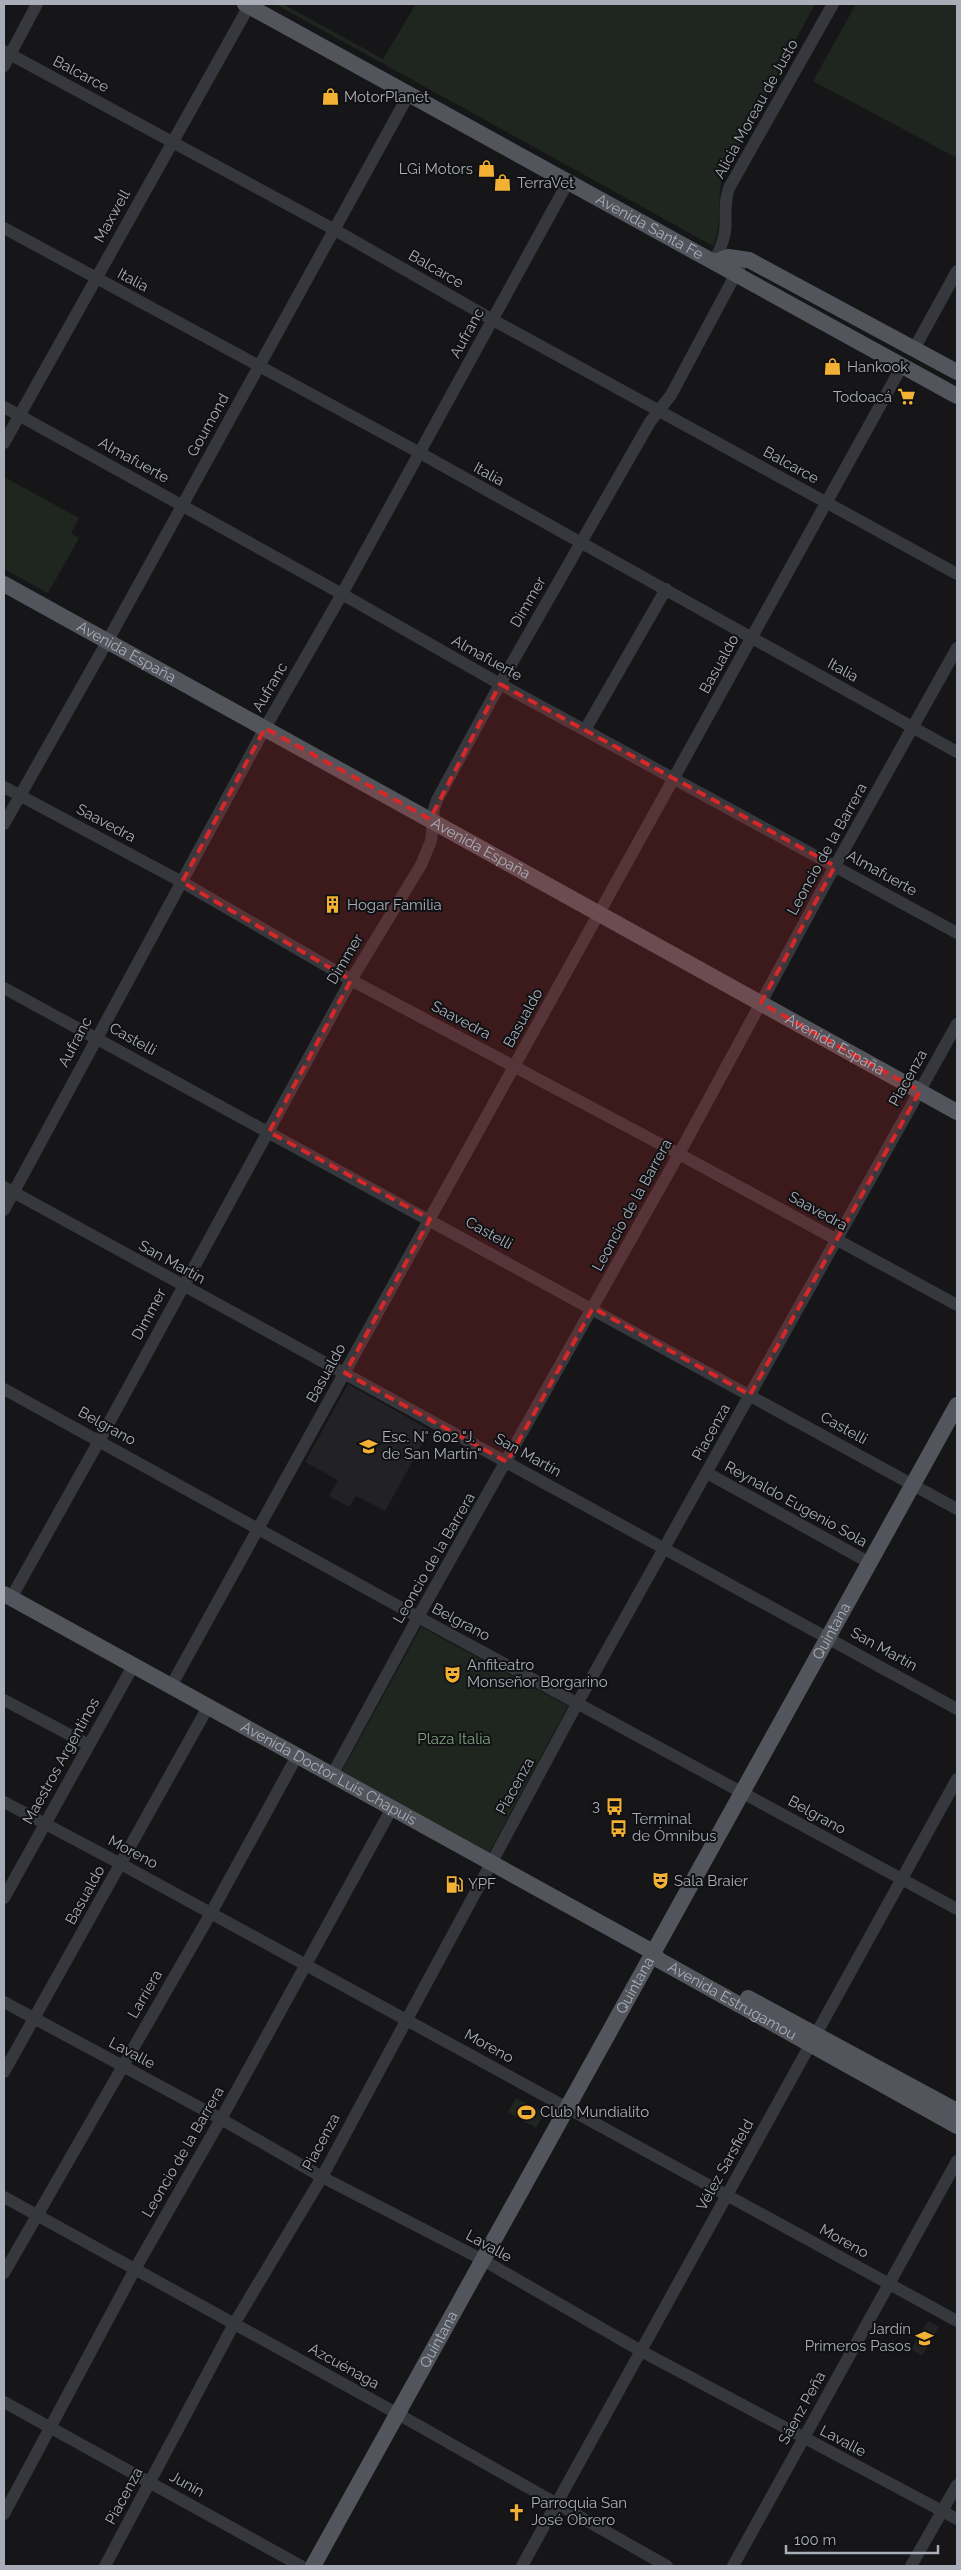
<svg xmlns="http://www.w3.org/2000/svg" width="961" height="2570" font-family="Raleway,sans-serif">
	<rect width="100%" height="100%" fill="#161618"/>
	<path fill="#222225" d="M 348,1384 L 430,1430 L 385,1511 L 356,1496 L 349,1507 L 329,1496 L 338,1480 L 305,1462 Z
		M 928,2321 L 939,2327 L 922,2356 L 911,2349 Z"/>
	<path fill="#1e261f" d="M 275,4 L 283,4 L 383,59 L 416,4 L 815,4 L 722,179 C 717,200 722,229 713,246 Z
		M 856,4 L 957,4 L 957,158 L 813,81 Z
		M 4,477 L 79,518 L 71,533 L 79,538 L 48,593 L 4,569 Z
		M 421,1627 L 568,1706 L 489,1853 L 342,1771 Z
		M 516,2098 L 544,2113 L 536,2128 L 508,2112 Z"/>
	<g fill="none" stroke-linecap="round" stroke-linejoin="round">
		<path stroke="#37383d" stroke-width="12" d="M 4,51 L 335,230 L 493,320 L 957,574
			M 4,66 L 37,4
			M 4,228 L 420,453 L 957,752
			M 714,262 C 719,252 723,243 725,232 C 727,215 723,205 729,188 L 833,4
			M 914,349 L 957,271
			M 4,407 L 342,594 L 500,684 L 957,933
			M 4,443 L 249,6
			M 585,730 L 666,589
			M 4,787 L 182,882 L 351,980 L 679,1154 L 957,1305
			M 4,824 L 107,642 L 409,94
			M 4,988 L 957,1509
			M 4,1187 L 957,1709
			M 4,1210 L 265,728 L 342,594 L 568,182
			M 4,1389 L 418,1617 L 957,1909
			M 707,1473 L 870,1563
			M 11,1598 L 99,1441 L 351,980 L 421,865 L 431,841 L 434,809 L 437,800 L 500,684 L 650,422 L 671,395 L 740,266
			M 171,1686 L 902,366
			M 4,1700 L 89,1745
			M 332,1775 L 418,1617 L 679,1154 L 835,866 L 957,648
			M 4,1802 L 121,1864 L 957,2321
			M 4,1898 L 133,1666
			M 4,2002 L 221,2119 L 322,2177 L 483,2260 L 641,2351 L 957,2519
			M 4,2072 L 208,1707
			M 4,2197 L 398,2414 L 667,2566
			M 4,2273 L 211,1913 L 297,1756
			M 4,2402 L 301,2566
			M 4,2514 L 135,2269 L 221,2119 L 392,1808
			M 105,2566 L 234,2324 L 322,2177 L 577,1704 L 957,1024
			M 522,2566 L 957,1779
			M 733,2566 L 957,2161
			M 911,2566 L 957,2485"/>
		<g stroke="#53555c" stroke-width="16">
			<path id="s1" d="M 245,4 L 957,396"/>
			<path d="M 714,262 L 728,257 L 749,260 L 957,372"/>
			<path id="s2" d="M 4,584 L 957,1112"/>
			<path id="s3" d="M 4,1594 L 653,1952 L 659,1960 L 957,2126"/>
			<path d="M 748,1998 L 957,2111"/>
			<path id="s4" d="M 313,2566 L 957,1405"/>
		</g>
	</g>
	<path fill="#d62828" fill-opacity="0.2" stroke="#d62828" stroke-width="4" stroke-dasharray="10 6" stroke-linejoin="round" d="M 500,684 L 835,866 L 761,1003 L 920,1091 L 750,1395 L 593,1308 L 507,1462 L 345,1373 L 430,1219 L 269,1132 L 351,980 L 182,882 L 265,728 L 430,819 Z"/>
	<defs>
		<symbol id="shop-bare" viewBox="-9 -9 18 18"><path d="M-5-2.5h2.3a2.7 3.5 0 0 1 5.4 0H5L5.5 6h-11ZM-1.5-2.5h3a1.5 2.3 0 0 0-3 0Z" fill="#f2b134" stroke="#111113" stroke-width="2.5" paint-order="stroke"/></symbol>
		<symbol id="supermarket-bare" viewBox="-9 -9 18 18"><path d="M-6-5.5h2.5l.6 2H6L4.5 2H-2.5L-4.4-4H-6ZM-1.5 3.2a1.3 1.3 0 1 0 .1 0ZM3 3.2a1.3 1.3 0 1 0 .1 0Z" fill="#f2b134" stroke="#111113" stroke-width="2.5" paint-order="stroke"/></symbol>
		<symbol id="building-bare" viewBox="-9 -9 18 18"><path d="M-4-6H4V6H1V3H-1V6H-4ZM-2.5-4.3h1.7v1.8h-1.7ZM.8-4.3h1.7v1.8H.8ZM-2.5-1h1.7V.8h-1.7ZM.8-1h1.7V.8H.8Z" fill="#f2b134" stroke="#111113" stroke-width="2.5" paint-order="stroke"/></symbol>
		<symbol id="school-bare" viewBox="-9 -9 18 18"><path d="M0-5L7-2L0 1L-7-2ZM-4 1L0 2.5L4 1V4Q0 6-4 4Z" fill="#f2b134" stroke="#111113" stroke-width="2.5" paint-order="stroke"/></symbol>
		<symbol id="theatre-bare" viewBox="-9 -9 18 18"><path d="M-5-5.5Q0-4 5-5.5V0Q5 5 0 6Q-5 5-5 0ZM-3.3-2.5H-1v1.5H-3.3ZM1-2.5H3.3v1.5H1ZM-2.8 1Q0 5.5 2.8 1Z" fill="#f2b134" stroke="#111113" stroke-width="2.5" paint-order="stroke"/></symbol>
		<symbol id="bus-bare" viewBox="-9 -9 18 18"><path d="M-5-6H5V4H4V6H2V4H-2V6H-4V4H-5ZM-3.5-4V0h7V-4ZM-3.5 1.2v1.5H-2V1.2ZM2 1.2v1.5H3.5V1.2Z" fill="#f2b134" stroke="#111113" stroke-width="2.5" paint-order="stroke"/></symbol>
		<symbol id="fuel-bare" viewBox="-9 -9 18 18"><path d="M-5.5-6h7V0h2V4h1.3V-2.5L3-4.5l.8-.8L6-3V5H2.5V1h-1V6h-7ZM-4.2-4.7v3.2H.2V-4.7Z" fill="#f2b134" stroke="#111113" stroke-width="2.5" paint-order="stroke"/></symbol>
		<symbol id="stadium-bare" viewBox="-9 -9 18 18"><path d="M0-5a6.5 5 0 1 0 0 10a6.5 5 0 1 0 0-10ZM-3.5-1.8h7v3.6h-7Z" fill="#f2b134" stroke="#111113" stroke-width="2.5" paint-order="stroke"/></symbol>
		<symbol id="church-bare" viewBox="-9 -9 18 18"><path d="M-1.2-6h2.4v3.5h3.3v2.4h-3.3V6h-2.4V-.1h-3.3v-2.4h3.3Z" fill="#f2b134" stroke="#111113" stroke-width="2.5" paint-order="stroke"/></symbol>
	</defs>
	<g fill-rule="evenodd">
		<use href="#shop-bare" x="318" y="84" width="25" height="25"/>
		<use href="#shop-bare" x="474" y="156" width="25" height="25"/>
		<use href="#shop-bare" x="490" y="170" width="25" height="25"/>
		<use href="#shop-bare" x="820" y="354" width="25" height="25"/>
		<use href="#supermarket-bare" x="894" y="384" width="25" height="25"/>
		<use href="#building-bare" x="320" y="892" width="25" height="25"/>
		<use href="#school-bare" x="356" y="1434" width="25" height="25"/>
		<use href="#theatre-bare" x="440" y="1662" width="25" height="25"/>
		<use href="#bus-bare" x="602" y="1794" width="25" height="25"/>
		<use href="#bus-bare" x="606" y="1816" width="25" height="25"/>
		<use href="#theatre-bare" x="648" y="1868" width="25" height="25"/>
		<use href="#fuel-bare" x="442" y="1872" width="25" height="25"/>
		<use href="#stadium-bare" x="514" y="2100" width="25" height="25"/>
		<use href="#school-bare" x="912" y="2326" width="25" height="25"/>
		<use href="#church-bare" x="504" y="2500" width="25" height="25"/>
	</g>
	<g text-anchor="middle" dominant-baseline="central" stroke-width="4" stroke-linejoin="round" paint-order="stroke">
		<g font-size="15" fill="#a8adb8" stroke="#111113">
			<text transform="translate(81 74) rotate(28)">Balcarce</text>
			<text transform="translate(756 109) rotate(-61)">Alicia Moreau de Justo</text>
			<text transform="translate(112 216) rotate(-61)">Maxwell</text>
			<text stroke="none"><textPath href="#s1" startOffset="462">Avenida Santa Fe</textPath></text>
			<text transform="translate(436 269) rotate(30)">Balcarce</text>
			<text transform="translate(133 280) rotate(28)">Italia</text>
			<text transform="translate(467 333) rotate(-61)">Aufranc</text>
			<text transform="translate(208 425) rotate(-61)">Goumond</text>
			<text transform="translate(134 460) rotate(29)">Almafuerte</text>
			<text transform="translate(791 465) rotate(29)">Balcarce</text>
			<text transform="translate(489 474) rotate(29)">Italia</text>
			<text transform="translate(528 602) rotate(-60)">Dimmer</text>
			<text stroke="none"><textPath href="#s2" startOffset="140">Avenida España</textPath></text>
			<text transform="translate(487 658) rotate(29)">Almafuerte</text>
			<text transform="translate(719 664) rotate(-61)">Basualdo</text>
			<text transform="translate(843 670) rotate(29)">Italia</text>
			<text transform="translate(270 687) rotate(-60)">Aufranc</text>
			<text transform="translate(106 823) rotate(28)">Saavedra</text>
			<text stroke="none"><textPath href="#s2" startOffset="545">Avenida España</textPath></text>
			<text transform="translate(827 849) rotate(-61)">Leoncio de la Barrera</text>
			<text transform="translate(882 873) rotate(29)">Almafuerte</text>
			<text transform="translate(345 959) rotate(-59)">Dimmer</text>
			<text transform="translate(523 1018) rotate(-61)">Basualdo</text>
			<text transform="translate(461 1020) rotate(28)">Saavedra</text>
			<text transform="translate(133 1039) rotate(29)">Castelli</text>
			<text transform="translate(75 1042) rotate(-62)">Aufranc</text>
			<text stroke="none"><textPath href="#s2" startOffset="950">Avenida España</textPath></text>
			<text transform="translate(908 1078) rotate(-61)">Piacenza</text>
			<text transform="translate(632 1205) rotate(-61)">Leoncio de la Barrera</text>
			<text transform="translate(818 1211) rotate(29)">Saavedra</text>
			<text transform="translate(489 1233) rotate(29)">Castelli</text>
			<text transform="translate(172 1262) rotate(29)">San Martín</text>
			<text transform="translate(149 1314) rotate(-62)">Dimmer</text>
			<text transform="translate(326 1373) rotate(-61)">Basualdo</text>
			<text transform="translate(107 1426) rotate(29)">Belgrano</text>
			<text transform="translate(844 1428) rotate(29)">Castelli</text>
			<text transform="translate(711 1432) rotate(-61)">Piacenza</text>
			<text transform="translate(528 1455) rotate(29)">San Martín</text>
			<text transform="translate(796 1504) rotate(29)">Reynaldo Eugenio Sola</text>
			<text transform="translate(434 1558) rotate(-60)">Leoncio de la Barrera</text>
			<text transform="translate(461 1622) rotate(28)">Belgrano</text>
			<text stroke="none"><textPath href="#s4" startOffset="1069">Quintana</textPath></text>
			<text transform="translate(884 1649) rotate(29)">San Martín</text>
			<text transform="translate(61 1761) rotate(-61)">Maestros Argentinos</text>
			<text stroke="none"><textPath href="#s3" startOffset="371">Avenida Doctor Luis Chapuis</textPath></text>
			<text transform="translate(515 1786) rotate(-61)">Piacenza</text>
			<text transform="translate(817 1815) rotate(29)">Belgrano</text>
			<text transform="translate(133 1852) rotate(28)">Moreno</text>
			<text transform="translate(85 1895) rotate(-61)">Basualdo</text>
			<text stroke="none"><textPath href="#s4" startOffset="664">Quintana</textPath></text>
			<text transform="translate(145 1994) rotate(-60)">Larriera</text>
			<text stroke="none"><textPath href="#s3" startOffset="835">Avenida Estrugamou</textPath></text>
			<text transform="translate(489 2046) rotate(29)">Moreno</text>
			<text transform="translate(132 2053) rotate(28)">Lavalle</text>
			<text transform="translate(321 2142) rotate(-62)">Piacenza</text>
			<text transform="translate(183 2152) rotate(-60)">Leoncio de la Barrera</text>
			<text transform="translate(725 2165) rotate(-61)">Vélez Sarsfield</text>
			<text transform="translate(844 2241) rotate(29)">Moreno</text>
			<text transform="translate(489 2246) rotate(29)">Lavalle</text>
			<text stroke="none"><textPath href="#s4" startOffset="259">Quintana</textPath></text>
			<text transform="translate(344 2366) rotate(29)">Azcuénaga</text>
			<text transform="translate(802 2408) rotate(-61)">Sáenz Peña</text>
			<text transform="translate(843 2441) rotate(28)">Lavalle</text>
			<text transform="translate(187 2484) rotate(29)">Junín</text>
			<text transform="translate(124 2496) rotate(-62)">Piacenza</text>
		</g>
		<g font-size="15" fill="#a8adb8" stroke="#111113" text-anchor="start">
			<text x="344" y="97">MotorPlanet</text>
			<text x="473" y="169" text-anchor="end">LGi Motors</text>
			<text x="517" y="183">TerraVet</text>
			<text x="847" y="367">Hankook</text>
			<text x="892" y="397" text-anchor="end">Todoacá</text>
			<text x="347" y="905">Hogar Familia</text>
			<text x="382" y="1437">Esc. N° 602 "J.<tspan x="382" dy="17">de San Martín"</tspan></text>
			<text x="467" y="1665">Anfiteatro<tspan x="467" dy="17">Monseñor Borgarino</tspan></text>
			<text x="600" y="1806" text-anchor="end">3</text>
			<text x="632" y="1819">Terminal<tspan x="632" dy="17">de Ómnibus</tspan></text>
			<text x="674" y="1881">Sala Braier</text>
			<text x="468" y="1884">YPF</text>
			<text x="540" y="2112">Club Mundialito</text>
			<text x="911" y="2329" text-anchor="end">Jardín<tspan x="911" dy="17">Primeros Pasos</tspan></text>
			<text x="531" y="2503">Parroquia San<tspan x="531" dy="17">José Obrero</tspan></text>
		</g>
		<g font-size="15" fill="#7fa381" stroke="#111113">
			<text x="454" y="1739">Plaza Italia</text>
		</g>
	</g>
	<rect width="961" height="2570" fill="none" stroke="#a8adb8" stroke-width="10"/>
	<path d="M786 2545v8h152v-8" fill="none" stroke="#a8adb8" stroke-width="2.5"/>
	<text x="794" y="2545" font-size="15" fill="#a8adb8" stroke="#111113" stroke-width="4" paint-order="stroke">100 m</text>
</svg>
